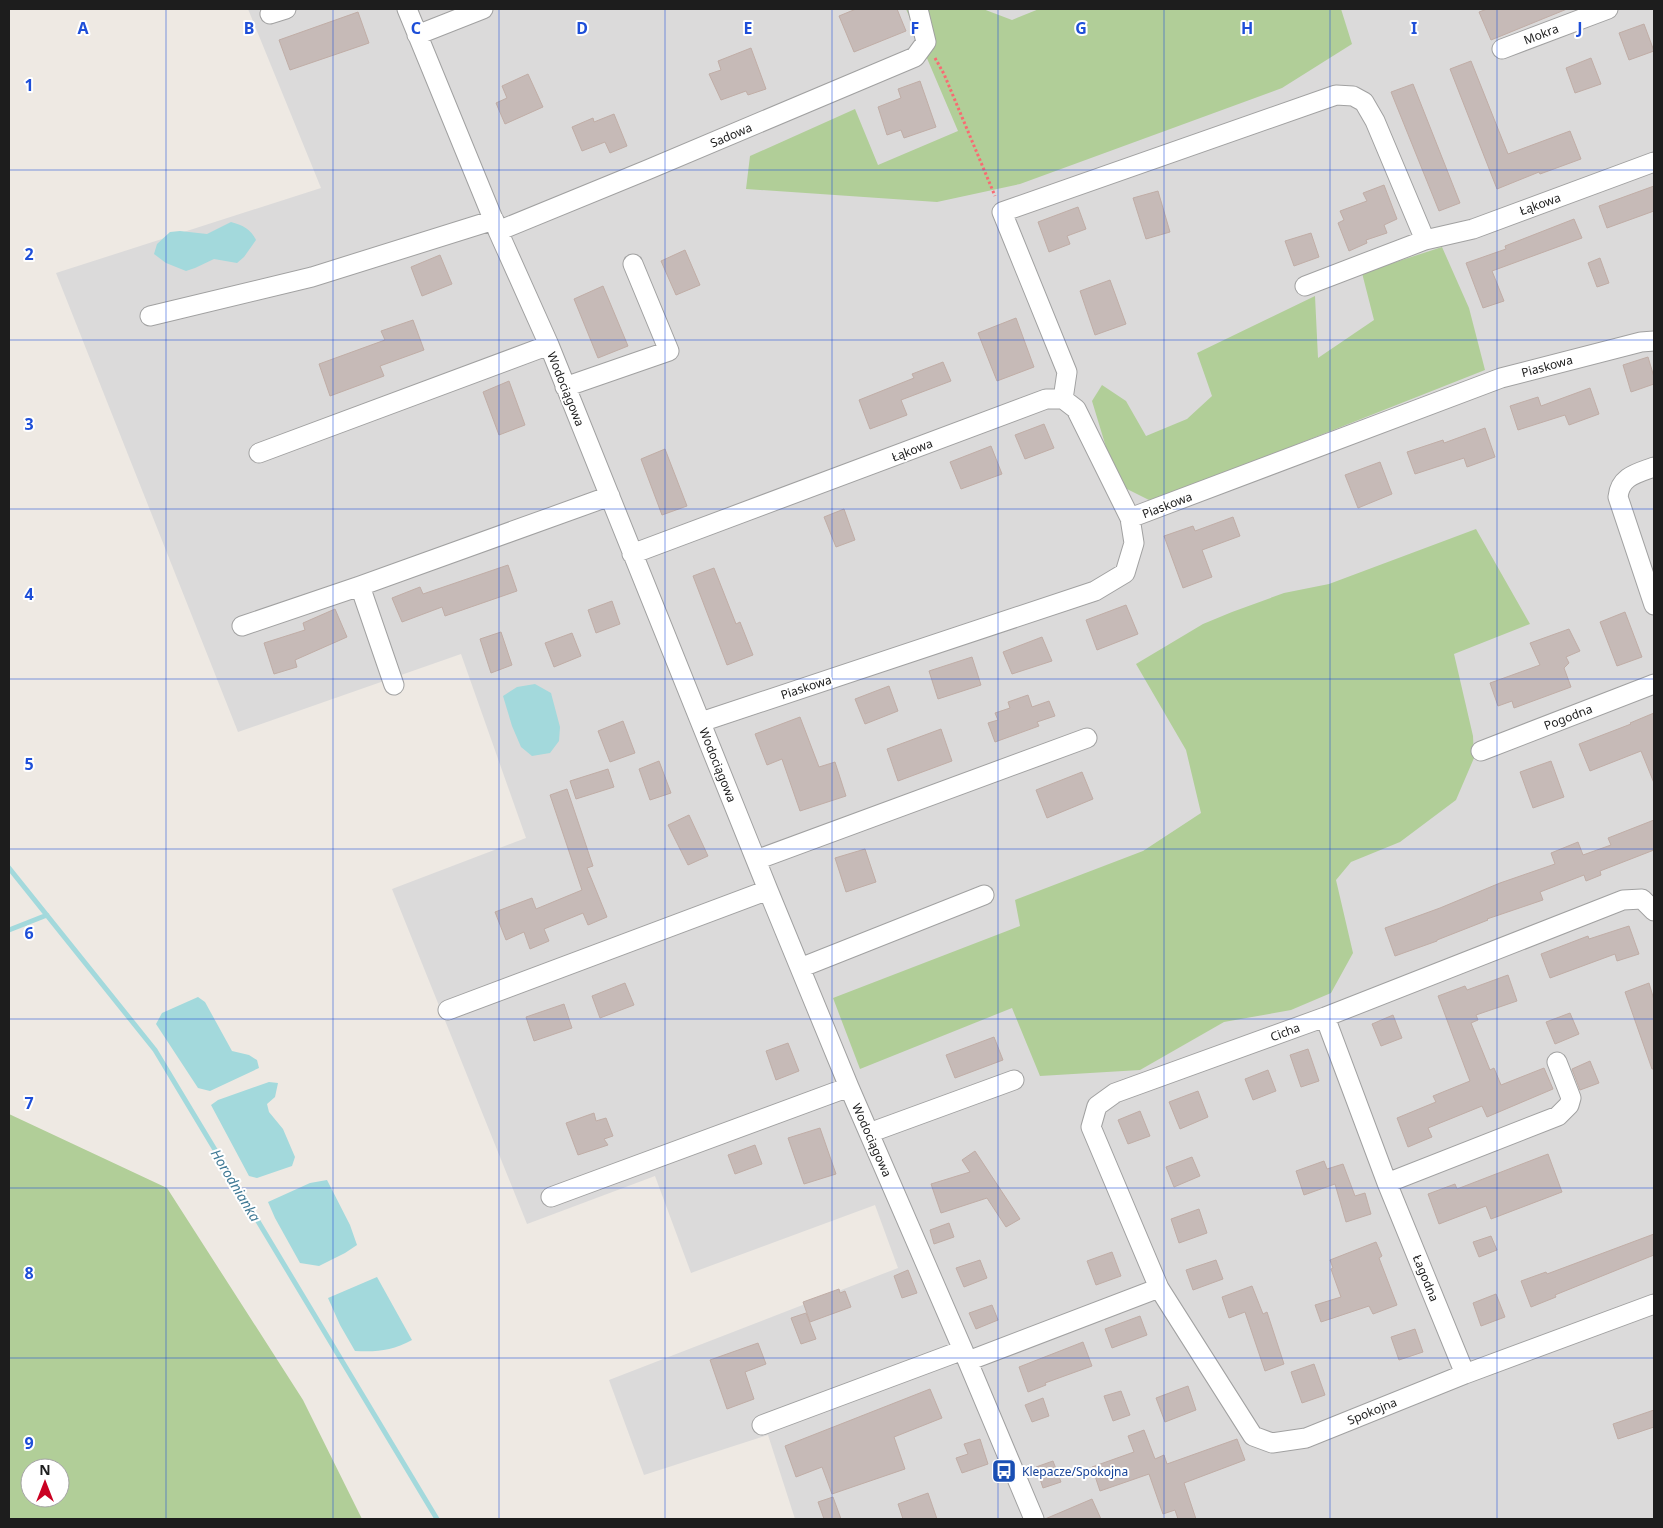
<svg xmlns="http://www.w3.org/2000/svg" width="1663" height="1528" font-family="'Noto Sans',sans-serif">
	<rect width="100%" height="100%" fill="#eee9e3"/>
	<path fill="#dbdada" d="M 248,9 L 1654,9 L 1654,1519 L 795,1519 L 768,1435 L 644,1475 L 609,1380 L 898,1268 L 875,1205 L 691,1273 L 655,1176 L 527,1224 L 392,889 L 526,838 L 461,654 L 238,732 L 56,273 L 321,188 Z"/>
	<path fill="#b1ce98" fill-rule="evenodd" d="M 906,9 L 983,9 L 1012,20 L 1039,9 L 1341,9 L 1352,44 L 1282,88 L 1020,184 L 937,202 L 746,189 L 750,156 L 855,109 L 878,165 L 958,131 Z
		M 1442,247 L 1469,308 L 1485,370 L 1184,489 L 1149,500 L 1125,488 L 1109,457 L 1092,401 L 1102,385 L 1126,401 L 1146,436 L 1187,419 L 1212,396 L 1197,353 L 1315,296 L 1318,358 L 1374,320 L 1362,273 Z
		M 1476,529 L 1530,624 L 1454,654 L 1473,736 L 1474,758 L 1456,800 L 1400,842 L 1351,862 L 1336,880 L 1353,953 L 1331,993 L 1291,1010 L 1224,1022 L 1140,1070 L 1040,1076 L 1012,1008 L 860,1069 L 833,998 L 1020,926 L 1015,900 L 1143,851 L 1201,813 L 1186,750 L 1136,664 L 1203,624 L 1232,612 L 1284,593 L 1329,584 Z
		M 9,1114 L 167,1188 L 303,1400 L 362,1519 L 9,1519 ZM 30,1468 L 60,1468 L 60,1498 L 30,1498 Z"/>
	<path fill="#a3d9dc" d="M 231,222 C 242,225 251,229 256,240 L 244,257 L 237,263 L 214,259 L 195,268 L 186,271 L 166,263 L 154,254 L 157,244 L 170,232 L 180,231 L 207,234 Z
		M 535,684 L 551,693 L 560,727 L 559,741 L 550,753 L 532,756 L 521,747 L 512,726 L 503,696 L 517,687 Z
		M 198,997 L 205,1002 L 232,1051 L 249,1055 L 257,1060 L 259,1068 L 210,1091 L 198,1088 L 156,1024 L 162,1013 Z
		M 269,1082 L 278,1083 L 275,1097 L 267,1104 L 269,1112 L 283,1129 L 295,1157 L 292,1166 L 257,1178 L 249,1176 L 211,1105 L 218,1100 Z
		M 327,1180 L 350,1225 L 357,1245 L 345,1253 L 319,1266 L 300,1263 L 275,1218 L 268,1202 L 310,1183 Z
		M 377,1277 L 412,1340 C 392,1351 377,1352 355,1351 L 340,1325 L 328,1298 Z"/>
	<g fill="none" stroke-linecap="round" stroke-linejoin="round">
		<path stroke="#a3d9dc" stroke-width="5" d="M 9,868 L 155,1050 L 437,1519
			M 9,930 L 47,915"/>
	</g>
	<path fill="#c6bab7" stroke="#c0ada6" d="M 856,9 L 897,9 L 906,31 L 854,52 L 839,16 Z
		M 1487,9 L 1567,9 L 1491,40 L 1479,12 Z
		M 358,12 L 369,43 L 290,70 L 279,40 Z
		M 1644,24 L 1654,51 L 1629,60 L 1619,33 Z
		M 751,48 L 766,89 L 748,95 L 746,91 L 721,100 L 709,74 L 721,70 L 718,61 Z
		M 1591,58 L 1601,84 L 1575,93 L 1566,68 Z
		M 1471,61 L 1508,154 L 1570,131 L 1581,159 L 1540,174 L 1539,172 L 1497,189 L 1450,69 Z
		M 528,74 L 543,107 L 505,124 L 496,103 L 507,98 L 502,86 Z
		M 920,81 L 936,127 L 904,138 L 901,130 L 887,135 L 878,107 L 901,98 L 898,89 Z
		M 1413,84 L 1460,203 L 1439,211 L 1391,92 Z
		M 614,114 L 627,146 L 610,153 L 605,142 L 582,151 L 572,127 L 593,118 L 594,122 Z
		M 1384,185 L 1397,219 L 1384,225 L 1387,233 L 1366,240 L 1367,243 L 1349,251 L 1338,223 L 1344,220 L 1340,211 L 1367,201 L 1363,193 Z
		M 1654,186 L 1654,211 L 1607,228 L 1599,206 Z
		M 1158,191 L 1170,232 L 1146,239 L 1133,198 Z
		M 1078,207 L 1086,229 L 1067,236 L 1070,244 L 1049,252 L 1038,222 Z
		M 1574,219 L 1582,238 L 1492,271 L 1504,301 L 1483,308 L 1466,263 L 1506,249 L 1505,246 Z
		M 1311,233 L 1319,257 L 1294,266 L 1285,241 Z
		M 685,250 L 700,285 L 676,295 L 661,261 Z
		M 440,255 L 452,284 L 422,296 L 411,267 Z
		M 1600,258 L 1609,283 L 1597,287 L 1588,263 Z
		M 1110,280 L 1126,324 L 1095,335 L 1080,291 Z
		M 603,286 L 628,346 L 598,358 L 574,299 Z
		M 1016,318 L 1034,367 L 997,381 L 978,333 Z
		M 413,320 L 424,350 L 380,366 L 384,376 L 330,396 L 319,364 L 385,340 L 381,331 Z
		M 1648,357 L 1654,377 L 1654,384 L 1631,392 L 1623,365 Z
		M 943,362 L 951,381 L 901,400 L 907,415 L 870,429 L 859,400 L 914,378 L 912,374 Z
		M 509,381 L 525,425 L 499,435 L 483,392 Z
		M 1590,388 L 1599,414 L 1569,425 L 1565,415 L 1518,430 L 1510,406 L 1538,397 L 1541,406 Z
		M 1044,424 L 1054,448 L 1025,459 L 1015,435 Z
		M 1485,428 L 1495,457 L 1467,467 L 1464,458 L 1415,474 L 1407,452 L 1443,440 L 1444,443 Z
		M 991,446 L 1002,474 L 961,489 L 950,462 Z
		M 665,449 L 687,506 L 662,515 L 641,459 Z
		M 1380,462 L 1392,494 L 1358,508 L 1345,475 Z
		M 844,509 L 855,540 L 836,547 L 824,517 Z
		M 1233,517 L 1240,536 L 1202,550 L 1212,577 L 1183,588 L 1164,536 L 1193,526 L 1195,531 Z
		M 508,565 L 517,591 L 445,616 L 442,607 L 402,622 L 392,598 L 420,587 L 423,594 Z
		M 714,568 L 736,624 L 740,622 L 753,655 L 727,665 L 693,576 Z
		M 612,601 L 620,624 L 596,633 L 588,610 Z
		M 1126,605 L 1138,634 L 1097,650 L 1086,620 Z
		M 335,609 L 347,637 L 295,660 L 297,667 L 274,674 L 264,643 L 305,630 L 303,623 Z
		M 1625,612 L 1642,657 L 1617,666 L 1600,622 Z
		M 1569,629 L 1580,651 L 1566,657 L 1569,663 L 1564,668 L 1571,687 L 1514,708 L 1512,701 L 1498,706 L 1490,683 L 1540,665 L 1530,643 Z
		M 501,632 L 512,665 L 491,673 L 480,639 Z
		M 572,633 L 581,656 L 554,667 L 545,643 Z
		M 1042,637 L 1052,661 L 1012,674 L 1003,652 Z
		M 972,657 L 981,685 L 938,699 L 929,671 Z
		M 889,686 L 898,711 L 865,724 L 855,699 Z
		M 1028,695 L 1032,707 L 1049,701 L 1055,716 L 1037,722 L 1039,726 L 995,742 L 988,723 L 998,720 L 995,713 L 1010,708 L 1008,702 Z
		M 1654,713 L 1654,783 L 1641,751 L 1590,771 L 1579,744 L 1631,724 L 1630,723 Z
		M 800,717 L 819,767 L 835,762 L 846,796 L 800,811 L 782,759 L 767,765 L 755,734 Z
		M 623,721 L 635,753 L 610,762 L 598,731 Z
		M 941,729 L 952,761 L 898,781 L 887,749 Z
		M 659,761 L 671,793 L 650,800 L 639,769 Z
		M 1551,761 L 1564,797 L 1533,808 L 1520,772 Z
		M 608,769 L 614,787 L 576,799 L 570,781 Z
		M 1082,772 L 1093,799 L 1047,818 L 1036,790 Z
		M 567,789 L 593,866 L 587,868 L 607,917 L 588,925 L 583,913 L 544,929 L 549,941 L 530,949 L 524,932 L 506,940 L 495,912 L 532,898 L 536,909 L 582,890 L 550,795 Z
		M 689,815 L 708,856 L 688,865 L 668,825 Z
		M 1654,820 L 1654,850 L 1600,871 L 1601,875 L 1586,881 L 1584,875 L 1540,892 L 1543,900 L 1487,919 L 1488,920 L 1437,940 L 1437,941 L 1395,956 L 1385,928 L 1440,908 L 1500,883 L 1555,864 L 1551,853 L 1578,842 L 1583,855 L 1611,845 L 1608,838 Z
		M 865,849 L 876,882 L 846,892 L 835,858 Z
		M 1629,926 L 1639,954 L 1617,961 L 1615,954 L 1550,978 L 1541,954 L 1588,936 L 1589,939 Z
		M 1508,975 L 1517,1001 L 1476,1015 L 1478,1020 L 1471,1023 L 1490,1070 L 1494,1068 L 1501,1085 L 1544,1068 L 1553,1089 L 1487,1117 L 1482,1106 L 1428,1128 L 1432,1137 L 1408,1147 L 1397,1118 L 1436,1102 L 1433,1096 L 1470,1081 L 1438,996 L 1465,986 L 1467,990 Z
		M 625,983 L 634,1005 L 600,1018 L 592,996 Z
		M 1649,983 L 1654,1000 L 1654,1069 L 1652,1069 L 1625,992 Z
		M 564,1004 L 572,1028 L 534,1041 L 526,1017 Z
		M 1570,1013 L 1579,1034 L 1555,1044 L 1546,1022 Z
		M 1393,1015 L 1402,1038 L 1381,1046 L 1372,1024 Z
		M 994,1037 L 1003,1060 L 955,1078 L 946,1055 Z
		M 788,1043 L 799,1071 L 776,1080 L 766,1051 Z
		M 1308,1049 L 1319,1081 L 1301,1087 L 1290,1055 Z
		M 1590,1061 L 1599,1083 L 1580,1090 L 1572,1069 Z
		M 1268,1070 L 1276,1091 L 1253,1100 L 1245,1079 Z
		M 1198,1091 L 1208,1117 L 1180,1129 L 1169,1102 Z
		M 1140,1111 L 1150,1136 L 1128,1144 L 1118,1120 Z
		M 594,1113 L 596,1121 L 606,1118 L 613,1136 L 604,1139 L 608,1145 L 578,1155 L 566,1123 Z
		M 820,1128 L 836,1174 L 804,1184 L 788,1138 Z
		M 755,1145 L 762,1164 L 735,1174 L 728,1155 Z
		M 975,1151 L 1020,1219 L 1006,1227 L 987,1198 L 941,1213 L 931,1184 L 970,1172 L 962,1160 Z
		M 1548,1154 L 1562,1192 L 1491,1219 L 1486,1206 L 1439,1224 L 1428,1194 L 1455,1184 L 1457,1189 Z
		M 1192,1157 L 1200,1176 L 1174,1187 L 1166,1167 Z
		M 1324,1161 L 1327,1169 L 1343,1164 L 1355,1196 L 1365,1193 L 1371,1214 L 1346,1222 L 1335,1184 L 1304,1195 L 1296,1171 Z
		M 1199,1209 L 1207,1233 L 1179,1243 L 1171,1219 Z
		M 949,1223 L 954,1237 L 934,1244 L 930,1230 Z
		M 1654,1234 L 1654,1255 L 1555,1295 L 1556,1297 L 1531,1307 L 1521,1281 L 1546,1272 L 1547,1274 Z
		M 1491,1236 L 1497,1250 L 1479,1257 L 1473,1242 Z
		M 1376,1242 L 1382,1256 L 1379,1258 L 1397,1305 L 1373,1314 L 1369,1306 L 1321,1322 L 1315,1305 L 1341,1297 L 1331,1269 L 1333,1268 L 1330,1260 Z
		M 1112,1252 L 1121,1276 L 1096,1285 L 1087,1261 Z
		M 980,1260 L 987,1278 L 964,1287 L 956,1268 Z
		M 1216,1260 L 1223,1279 L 1193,1290 L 1186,1270 Z
		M 908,1270 L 917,1293 L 902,1298 L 894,1276 Z
		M 1252,1286 L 1263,1314 L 1267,1312 L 1284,1364 L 1265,1371 L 1245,1312 L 1229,1318 L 1222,1297 Z
		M 839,1289 L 840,1293 L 845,1291 L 851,1307 L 810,1322 L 803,1302 Z
		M 1496,1294 L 1505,1317 L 1481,1326 L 1473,1303 Z
		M 992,1305 L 998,1320 L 976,1329 L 969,1313 Z
		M 806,1313 L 816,1339 L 801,1344 L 791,1318 Z
		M 1140,1316 L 1147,1335 L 1112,1348 L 1105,1329 Z
		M 1415,1329 L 1423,1352 L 1399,1360 L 1391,1337 Z
		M 1083,1342 L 1092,1366 L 1045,1383 L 1046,1385 L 1028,1392 L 1019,1367 Z
		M 758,1343 L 766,1364 L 745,1372 L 754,1399 L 727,1409 L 710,1360 Z
		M 1314,1364 L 1325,1395 L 1302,1403 L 1291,1372 Z
		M 1188,1386 L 1196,1410 L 1165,1422 L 1156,1398 Z
		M 930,1389 L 942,1418 L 894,1437 L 905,1469 L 832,1494 L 822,1467 L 796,1477 L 785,1446 Z
		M 1121,1391 L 1130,1415 L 1113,1421 L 1104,1396 Z
		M 1043,1398 L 1049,1416 L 1032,1422 L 1025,1405 Z
		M 1654,1410 L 1654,1427 L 1618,1439 L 1613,1424 Z
		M 1144,1430 L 1155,1459 L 1164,1455 L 1167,1464 L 1237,1439 L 1245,1460 L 1184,1483 L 1196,1519 L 1178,1519 L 1175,1510 L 1163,1514 L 1149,1474 L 1100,1491 L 1092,1467 L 1134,1452 L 1128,1436 Z
		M 980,1439 L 988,1464 L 962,1473 L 956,1458 L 968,1454 L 964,1444 Z
		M 1053,1461 L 1061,1482 L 1043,1488 L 1036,1467 Z
		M 928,1493 L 937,1519 L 903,1519 L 898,1504 Z
		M 833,1497 L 841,1519 L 824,1519 L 818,1502 Z
		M 1092,1499 L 1101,1519 L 1045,1519 Z"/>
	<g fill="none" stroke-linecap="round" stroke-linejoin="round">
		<defs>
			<path id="minor" d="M 407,9 L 498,231 L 549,345 L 768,890 L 849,1087 L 963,1350 L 1034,1519
				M 270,14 L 286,9
				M 417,35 L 483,9
				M 1502,49 L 1608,9
				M 498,231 L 647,170 L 915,57 L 926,42 L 918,9
				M 1305,286 L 1425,240 L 1473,229 L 1654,162
				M 150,316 L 312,277 L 494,220
				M 565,387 L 669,351 L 633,264
				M 1063,399 L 1067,372 L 1002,212 L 1336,95 L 1353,96 L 1364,102 L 1375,121 L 1425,240
				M 259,453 L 549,345
				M 1654,467 C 1638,473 1620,476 1618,497 L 1654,605
				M 632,554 L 1046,399 L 1063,399 L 1076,409 L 1130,518
				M 360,586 L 394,685
				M 242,626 L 360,586 L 610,496
				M 701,722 L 1095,591 L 1125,573 L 1134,543 L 1130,518 L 1501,378 L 1641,342 L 1654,341
				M 1481,751 L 1654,684
				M 756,860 L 1087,738
				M 1654,911 L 1642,899 L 1623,900 L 1325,1017 L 1115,1093 L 1097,1106 L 1091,1127 L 1159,1288 L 1253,1436 L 1272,1443 L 1306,1438 L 1465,1374 L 1654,1304
				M 800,968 L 984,895
				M 448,1010 L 768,890
				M 1325,1017 L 1387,1183 L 1465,1374
				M 869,1133 L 1014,1080
				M 1387,1183 L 1558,1116 L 1569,1105 L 1571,1098 L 1557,1062
				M 551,1197 L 849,1087
				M 968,1361 L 1159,1288
				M 762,1425 L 963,1350"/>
		</defs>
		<use href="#minor" stroke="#a1a1a1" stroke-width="21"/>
		<path stroke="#f96a72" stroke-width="3" stroke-dasharray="2.5 2.5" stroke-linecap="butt" d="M 935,58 L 944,74 L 995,196"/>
		<use href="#minor" stroke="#fff" stroke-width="19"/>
	</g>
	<path fill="none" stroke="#1d4ed8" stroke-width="1" stroke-opacity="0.55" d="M 166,9 L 166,1519M 333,9 L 333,1519M 499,9 L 499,1519M 665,9 L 665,1519M 832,9 L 832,1519M 998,9 L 998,1519M 1164,9 L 1164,1519M 1330,9 L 1330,1519M 1497,9 L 1497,1519M 9,170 L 1654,170M 9,340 L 1654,340M 9,509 L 1654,509M 9,679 L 1654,679M 9,849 L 1654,849M 9,1019 L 1654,1019M 9,1188 L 1654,1188M 9,1358 L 1654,1358"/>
	<defs>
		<symbol id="bus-square" viewBox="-11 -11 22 22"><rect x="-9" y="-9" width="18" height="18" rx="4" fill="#1a4fb4" stroke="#fff"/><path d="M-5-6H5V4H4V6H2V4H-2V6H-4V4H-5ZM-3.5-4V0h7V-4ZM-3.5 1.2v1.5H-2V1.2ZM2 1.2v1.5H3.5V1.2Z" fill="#fff"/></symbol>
	</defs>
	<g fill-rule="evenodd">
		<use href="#bus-square" x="990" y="1457" width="28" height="28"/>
	</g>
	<g text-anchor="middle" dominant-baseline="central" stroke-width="4" stroke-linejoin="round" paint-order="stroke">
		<g font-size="12" fill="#1d1d1d" stroke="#fff">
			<text transform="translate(1541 34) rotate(-21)">Mokra</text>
			<text transform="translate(731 135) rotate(-23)">Sadowa</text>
			<text transform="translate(1540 204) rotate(-20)">Łąkowa</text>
			<text transform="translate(1547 366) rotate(-15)">Piaskowa</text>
			<text transform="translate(566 389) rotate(68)">Wodociągowa</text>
			<text transform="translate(912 450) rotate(-21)">Łąkowa</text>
			<text transform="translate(1167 505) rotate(-21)">Piaskowa</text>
			<text transform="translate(806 687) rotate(-18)">Piaskowa</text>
			<text transform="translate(1568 717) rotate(-21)">Pogodna</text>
			<text transform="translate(718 765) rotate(68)">Wodociągowa</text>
			<text transform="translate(1285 1032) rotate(-20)">Cicha</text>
			<text transform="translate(872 1140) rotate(66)">Wodociągowa</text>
			<text transform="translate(1426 1278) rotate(68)">Łagodna</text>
			<text transform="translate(1372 1411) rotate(-22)">Spokojna</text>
		</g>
		<g font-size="12" fill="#164399" stroke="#fff" text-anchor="start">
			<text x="1022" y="1471">Klepacze/Spokojna</text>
		</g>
		<g font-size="14" font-style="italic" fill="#417a95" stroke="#fff">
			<text transform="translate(236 1185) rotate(59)">Horodnianka</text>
		</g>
	</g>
	<g font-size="16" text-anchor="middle" font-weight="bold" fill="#1d4ed8" stroke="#fff" stroke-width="4" stroke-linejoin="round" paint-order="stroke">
		<text x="83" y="34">A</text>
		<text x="249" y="34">B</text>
		<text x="416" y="34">C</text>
		<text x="582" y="34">D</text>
		<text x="748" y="34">E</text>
		<text x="915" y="34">F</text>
		<text x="1081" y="34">G</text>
		<text x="1247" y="34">H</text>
		<text x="1414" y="34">I</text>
		<text x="1580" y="34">J</text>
		<text x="29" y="91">1</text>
		<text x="29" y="260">2</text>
		<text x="29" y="430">3</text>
		<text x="29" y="600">4</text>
		<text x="29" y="770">5</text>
		<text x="29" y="939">6</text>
		<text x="29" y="1109">7</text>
		<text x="29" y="1279">8</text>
		<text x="29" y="1449">9</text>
	</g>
	<rect width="1663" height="1528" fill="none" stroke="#1d1d1d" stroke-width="20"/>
	<g transform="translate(45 1483)"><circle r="24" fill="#ffffff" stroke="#a5a5a5"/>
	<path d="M0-4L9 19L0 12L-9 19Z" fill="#ca0122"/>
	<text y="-8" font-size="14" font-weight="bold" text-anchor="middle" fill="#1d1d1d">N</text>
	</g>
</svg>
